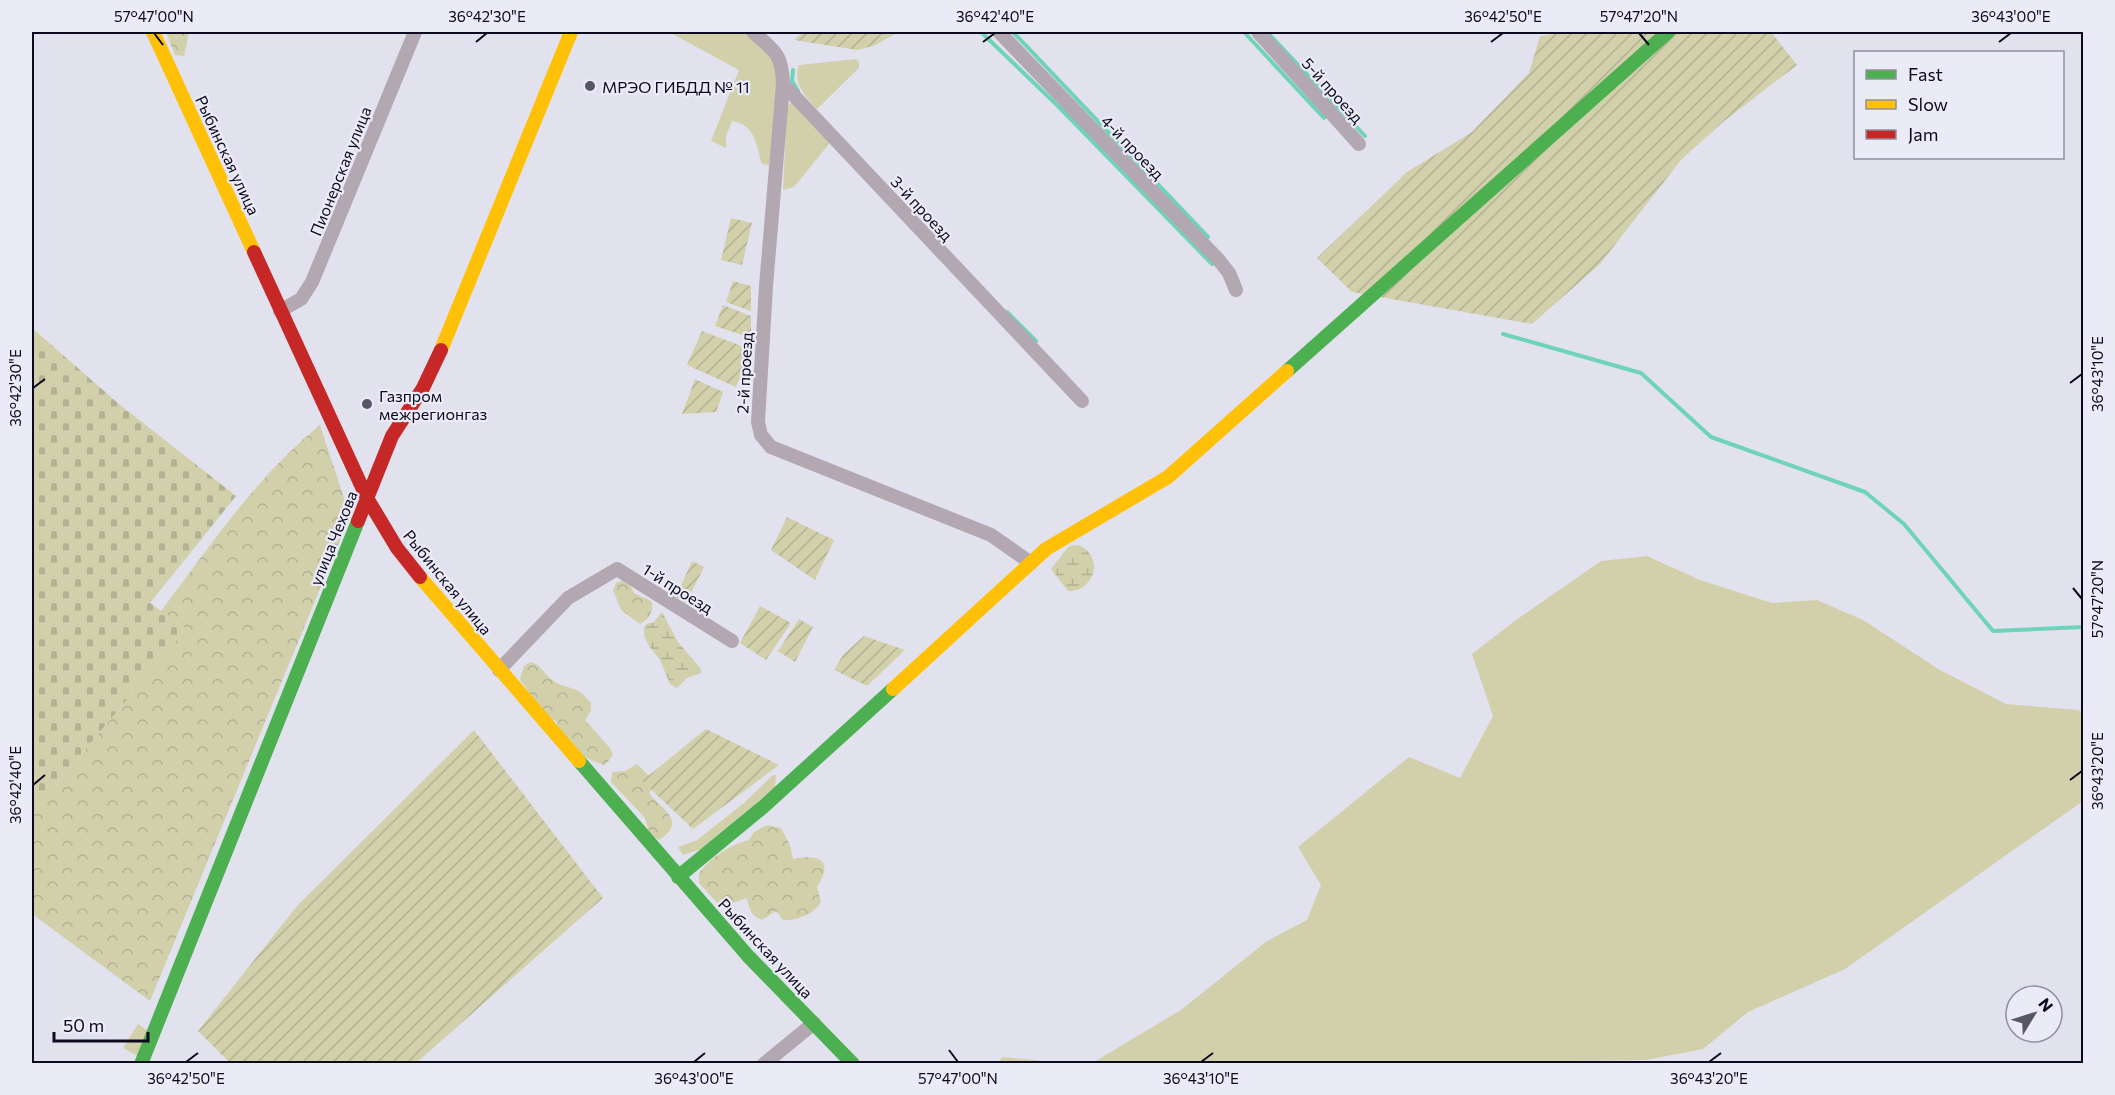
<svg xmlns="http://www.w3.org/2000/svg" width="2115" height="1095" font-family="Commissioner,sans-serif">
	<defs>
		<pattern id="forest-crowns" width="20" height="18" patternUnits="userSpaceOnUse" patternTransform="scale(1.5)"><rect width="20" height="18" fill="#d1d0ab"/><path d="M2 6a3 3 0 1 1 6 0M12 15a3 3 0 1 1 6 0" fill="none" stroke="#b2b193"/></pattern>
		<pattern id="wetland-marsh" width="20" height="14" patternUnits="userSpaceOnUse" patternTransform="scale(1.5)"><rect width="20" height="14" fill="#d1d0ab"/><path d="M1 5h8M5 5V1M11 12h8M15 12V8" fill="none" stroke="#b2b193"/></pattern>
		<pattern id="cemetery-stones" width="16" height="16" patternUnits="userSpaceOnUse" patternTransform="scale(1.5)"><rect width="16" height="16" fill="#d1d0ab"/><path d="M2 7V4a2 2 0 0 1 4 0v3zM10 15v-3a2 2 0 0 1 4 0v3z" fill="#b2b193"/></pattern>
		<pattern id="garden-furrows" width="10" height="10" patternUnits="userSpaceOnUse" patternTransform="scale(1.5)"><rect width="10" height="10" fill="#d1d0ab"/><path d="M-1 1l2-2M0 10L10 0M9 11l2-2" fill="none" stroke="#b2b193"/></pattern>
	</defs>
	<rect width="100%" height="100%" fill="#e2e2ef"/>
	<path fill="#d1d0ab" d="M 669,32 L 745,32 C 754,40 770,50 775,62 C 785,87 773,138 769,165 L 762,164 C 756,145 756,125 732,121 L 726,136 L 726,148 L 711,141 L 739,70 Z
		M 856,59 L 859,62 L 859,68 L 817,109 C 806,97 792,83 799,65 Z
		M 792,102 L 829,140 L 829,144 L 794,187 L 783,190 L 787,106 Z
		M 1647,556 L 1700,580 L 1772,603 L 1817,600 L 1863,620 L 1940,670 L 2006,704 L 2079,710 L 2083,715 L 2083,801 L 1845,969 L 1748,1012 L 1703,1049 L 1646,1060 L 1571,1061 L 1567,1064 L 998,1063 L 1002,1057 L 1054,1062 L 1094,1062 L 1181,1010 L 1267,941 L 1307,920 L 1321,885 L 1298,847 L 1409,757 L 1460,778 L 1493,716 L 1472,654 L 1516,620 L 1601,561 Z
		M 773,775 L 776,775 L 775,787 L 701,849 L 683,855 L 678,847 L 697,840 L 744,803 Z
		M 138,1024 L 148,1031 L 138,1056 L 123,1048 Z"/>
	<path fill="url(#forest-crowns)" d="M 166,32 L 189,32 L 184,56 L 175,55 Z
		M 320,425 L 350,516 L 150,1001 L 32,914 L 32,814 L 185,629 L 161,611 C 210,546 256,477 320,425 Z
		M 622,581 L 630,585 L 634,593 L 651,601 C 655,611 648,620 640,624 L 621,610 L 613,590 L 616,583 Z
		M 530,662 C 542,665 542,672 551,679 C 565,691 575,682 591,703 L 591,711 L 585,720 L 610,748 L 613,755 L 605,765 C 585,761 562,742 557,722 L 542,712 L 520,679 L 524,666 Z
		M 637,764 L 653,780 L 650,794 C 662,810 688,821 659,840 L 650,835 L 645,818 L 611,782 L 612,772 L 625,771 Z
		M 767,825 L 781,828 L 790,845 L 793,859 C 818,854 835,859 817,887 L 821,902 C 815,914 796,921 783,920 L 776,911 L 762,920 C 751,916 749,909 747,898 L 721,907 L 699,883 L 699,873 C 712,857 728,845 749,840 L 754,832 Z"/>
	<path fill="url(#wetland-marsh)" d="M 1079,545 C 1108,560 1090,593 1068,591 L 1051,569 L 1069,546 Z
		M 662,612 L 678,642 L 701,669 L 701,673 L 687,678 L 677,688 L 670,684 L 660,660 L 649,646 L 644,636 L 644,627 L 648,623 L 653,623 Z"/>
	<path fill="url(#cemetery-stones)" d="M 32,328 L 119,404 L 236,496 L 150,603 L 186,628 L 32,814 Z"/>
	<path fill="url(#garden-furrows)" d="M 803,32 L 899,32 L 873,46 L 857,50 L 794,40 Z
		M 1570,32 L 1771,32 L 1797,65 L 1723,122 L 1681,160 L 1600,264 L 1532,324 L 1352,292 L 1317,258 L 1407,172 L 1472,132 L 1529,73 L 1540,36 Z
		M 731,218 L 752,223 L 742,265 L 721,260 Z
		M 733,281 L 751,286 L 751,311 L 726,302 Z
		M 723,305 L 751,316 L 751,338 L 715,326 Z
		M 702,331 L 739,345 L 751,352 L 736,387 L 687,365 Z
		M 695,379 L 723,392 L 716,412 L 682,414 Z
		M 787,517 L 834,540 L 815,580 L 771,550 Z
		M 692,561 L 704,567 L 686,603 L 676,597 Z
		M 760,606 L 791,623 L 766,660 L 740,643 Z
		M 799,619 L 813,627 L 795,662 L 778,651 Z
		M 864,636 L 905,650 L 867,686 L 834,670 L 843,655 Z
		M 706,729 L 779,765 L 693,829 L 642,781 Z
		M 474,730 L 603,898 L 416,1063 L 230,1063 L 198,1031 L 297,906 Z"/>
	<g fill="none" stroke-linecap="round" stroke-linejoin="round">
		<path stroke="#6fd3b8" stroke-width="4" d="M 981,32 L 1058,106 L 1212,264
			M 1013,32 L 1208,237
			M 1244,32 L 1324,118
			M 1267,32 L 1365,136
			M 793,70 L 792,81 L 798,91
			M 1007,312 L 1036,341
			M 1503,334 L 1641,373 L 1711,437 L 1865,492 L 1904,524 L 1993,631 L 2084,627"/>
		<path stroke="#b3a7b1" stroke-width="14" d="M 753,32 C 775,51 782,54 783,84 L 1082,401
			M 999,32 L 1218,259 L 1229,273 L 1236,290
			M 1258,32 L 1359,144
			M 783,84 L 766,286 L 758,422 L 761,435 L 771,447 L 991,535 L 1031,563
			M 280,311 L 301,299 L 312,282 L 415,32
			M 499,670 L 568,598 L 617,569 L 732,641
			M 764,1064 L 814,1023"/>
		<path stroke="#4caf50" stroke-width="14" d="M 1287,371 L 1668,32
			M 579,761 L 748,956 L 853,1064
			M 678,877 L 763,807 L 893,689
			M 141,1064 L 358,521"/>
		<path stroke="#ffc107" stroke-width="14" d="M 153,32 L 254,252
			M 441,350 L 571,32
			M 420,577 L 579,761
			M 893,689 L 1046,549 L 1168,477 L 1287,371"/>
		<path stroke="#c62828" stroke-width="14" d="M 254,252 L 367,498 L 397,548 L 420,577
			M 358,521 L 392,436 L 423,388 L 441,350"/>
	</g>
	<path fill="none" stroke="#0d091e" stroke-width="2" d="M 154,33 L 163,45M 1639,33 L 1649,45M 476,42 L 487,33M 983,42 L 995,33M 1491,42 L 1503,33M 1999,42 L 2011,33M 2070,383 L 2082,374M 33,388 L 45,379M 2073,588 L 2082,599M 2070,780 L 2082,771M 33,785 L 45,775M 949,1050 L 958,1062M 186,1062 L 198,1053M 694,1062 L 705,1053M 1201,1062 L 1213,1053M 1709,1062 L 1721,1053"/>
	<g fill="#585567" stroke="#ebeaf7" stroke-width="2">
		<circle cx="590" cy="86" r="6"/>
		<circle cx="367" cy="404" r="6"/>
	</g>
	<g text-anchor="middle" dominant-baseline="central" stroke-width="4.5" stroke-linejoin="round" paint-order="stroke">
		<g font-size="16" fill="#0d091e" stroke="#ebeaf7" text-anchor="start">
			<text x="602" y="86">МРЭО ГИБДД № 11</text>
			<text x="379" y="395">Газпром<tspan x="379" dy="18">межрегионгаз</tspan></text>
		</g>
		<g font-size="16" fill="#0d091e" stroke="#ebeaf7">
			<text transform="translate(1333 90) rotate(48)">5-й проезд</text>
			<text transform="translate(1133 147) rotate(46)">4-й проезд</text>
			<text transform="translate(228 155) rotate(65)">Рыбинская улица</text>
			<text transform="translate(340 171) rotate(-68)">Пионерская улица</text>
			<text transform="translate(922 208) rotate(47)">3-й проезд</text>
			<text transform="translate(744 373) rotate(-87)">2-й проезд</text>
			<text transform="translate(333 538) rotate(-68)">улица Чехова</text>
			<text transform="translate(448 582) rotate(51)">Рыбинская улица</text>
			<text transform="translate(678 588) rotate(32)">1-й проезд</text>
			<text transform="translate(766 948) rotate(47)">Рыбинская улица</text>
		</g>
	</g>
	<rect width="2115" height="1095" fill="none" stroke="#ebeaf7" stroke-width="66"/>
	<rect x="1854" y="51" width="210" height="108" fill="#ebeaf7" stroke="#9290a0" stroke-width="1.5"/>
	<rect x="1866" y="70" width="30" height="9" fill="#4caf50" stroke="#9290a0" stroke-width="1.5"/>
	<text x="1908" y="81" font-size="18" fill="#0d091e">Fast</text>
	<rect x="1866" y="100" width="30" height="9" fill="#ffc107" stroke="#9290a0" stroke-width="1.5"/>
	<text x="1908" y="111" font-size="18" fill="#0d091e">Slow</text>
	<rect x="1866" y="130" width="30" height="9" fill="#c62828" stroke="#9290a0" stroke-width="1.5"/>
	<text x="1908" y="141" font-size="18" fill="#0d091e">Jam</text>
	<g transform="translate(2034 1014) rotate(52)"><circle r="28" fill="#ebeaf7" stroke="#9290a0" stroke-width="1.5"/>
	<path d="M0-4.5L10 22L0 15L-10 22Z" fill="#585567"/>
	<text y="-9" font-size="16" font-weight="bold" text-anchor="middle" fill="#0d091e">N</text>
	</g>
	<path d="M54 1032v9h94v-9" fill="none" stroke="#0d091e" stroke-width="3"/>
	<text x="63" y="1032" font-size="18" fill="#0d091e" stroke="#ebeaf7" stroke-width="4.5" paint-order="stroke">50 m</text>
	<rect x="33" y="33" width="2049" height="1029" fill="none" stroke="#0d091e" stroke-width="2"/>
	<g font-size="15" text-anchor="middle" fill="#0d091e">
		<text x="154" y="22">57°47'00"N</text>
		<text x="487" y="22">36°42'30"E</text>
		<text x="995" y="22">36°42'40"E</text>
		<text x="1503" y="22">36°42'50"E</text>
		<text x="1639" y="22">57°47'20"N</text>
		<text x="2011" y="22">36°43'00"E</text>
		<text transform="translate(2098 374) rotate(-90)" y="5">36°43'10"E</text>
		<text transform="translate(16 388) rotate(-90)" y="5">36°42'30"E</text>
		<text transform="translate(2098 599) rotate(-90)" y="5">57°47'20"N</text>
		<text transform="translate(2098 771) rotate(-90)" y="5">36°43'20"E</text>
		<text transform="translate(16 785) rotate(-90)" y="5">36°42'40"E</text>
		<text x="186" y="1084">36°42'50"E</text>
		<text x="694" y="1084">36°43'00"E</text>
		<text x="958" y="1084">57°47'00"N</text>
		<text x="1201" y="1084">36°43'10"E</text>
		<text x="1709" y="1084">36°43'20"E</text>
	</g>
</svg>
